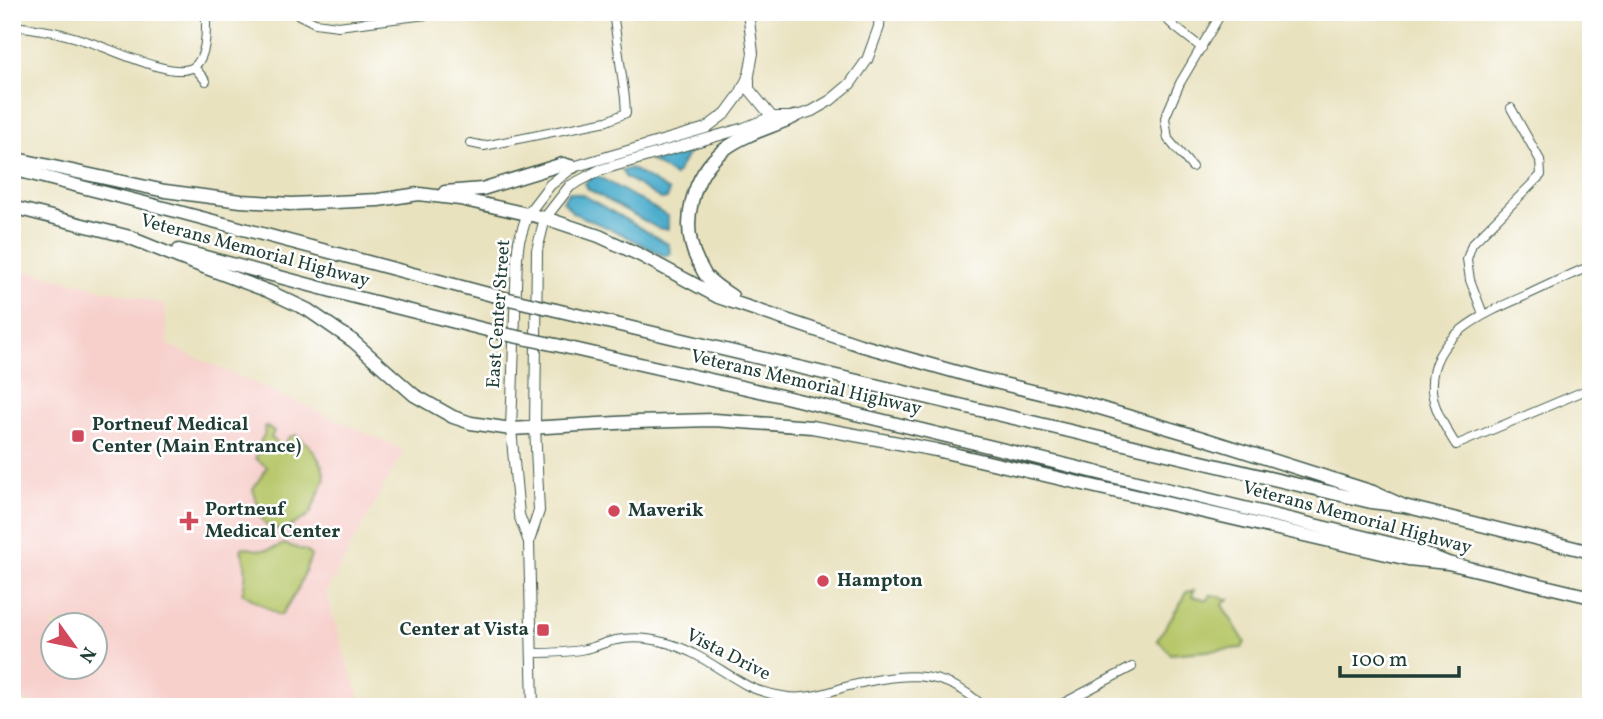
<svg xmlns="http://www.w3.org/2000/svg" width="1603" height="719" font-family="Vollkorn,serif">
	<rect width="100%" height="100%" fill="#fff"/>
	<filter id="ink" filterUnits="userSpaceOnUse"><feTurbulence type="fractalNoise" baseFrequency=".0143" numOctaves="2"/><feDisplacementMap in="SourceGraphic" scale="14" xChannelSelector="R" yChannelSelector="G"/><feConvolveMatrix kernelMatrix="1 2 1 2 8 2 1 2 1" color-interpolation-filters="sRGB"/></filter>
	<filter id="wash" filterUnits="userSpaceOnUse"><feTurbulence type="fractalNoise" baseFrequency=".00686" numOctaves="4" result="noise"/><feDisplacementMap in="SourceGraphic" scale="28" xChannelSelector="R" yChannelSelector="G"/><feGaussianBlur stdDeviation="1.57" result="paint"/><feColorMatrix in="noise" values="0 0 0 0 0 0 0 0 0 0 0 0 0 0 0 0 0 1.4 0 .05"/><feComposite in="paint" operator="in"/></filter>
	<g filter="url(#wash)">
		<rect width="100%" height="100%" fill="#e9e2bf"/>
		<path fill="#f7d0cc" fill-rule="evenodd" d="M 12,267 L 164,304 L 168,345 L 404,450 L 326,592 L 349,669 L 364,707 L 36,707 L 12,692 ZM 52,624 L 94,624 L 94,666 L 52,666 Z"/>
		<path fill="#b7c76a" stroke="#6b824f" stroke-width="2" d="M 265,426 L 274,431 L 271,438 L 283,446 L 289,437 L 296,435 L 309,445 L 316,455 L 322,465 L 325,478 L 311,512 L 305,518 L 282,531 L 266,525 L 262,519 L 253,489 L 267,467 L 255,458 L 262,448 L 259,444 L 265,433 L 264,430 Z
			M 284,544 L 307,551 L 311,556 L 297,591 L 282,614 L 279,615 L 242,593 C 247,578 247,564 241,550 L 243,547 C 260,551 268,552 284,544 Z
			M 1194,590 L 1192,596 L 1208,600 L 1210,595 L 1229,599 L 1222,605 L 1245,642 L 1242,648 L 1170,654 L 1163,645 L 1157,640 L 1184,598 L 1186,592 Z"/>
		<path fill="#4dadcc" stroke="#367580" stroke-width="2" d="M 690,149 L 675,176 L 651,161 Z
			M 631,168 L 669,191 L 667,199 L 661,199 L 625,177 L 622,171 Z
			M 596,175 L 668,216 L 668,229 L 659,229 L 588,189 L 585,183 Z
			M 569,192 L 583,195 L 668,244 L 671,253 L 664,256 L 622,234 L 573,213 L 563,201 Z"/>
	</g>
	<g filter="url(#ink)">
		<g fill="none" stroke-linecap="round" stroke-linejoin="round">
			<defs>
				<path id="minor" d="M 293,12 L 315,23 L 338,26 L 450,12
					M 1159,12 L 1175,27 L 1202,48
					M 12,26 C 39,28 67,34 92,43 C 114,50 171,78 192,68 C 208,59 206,28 206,12
					M 194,67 L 206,81
					M 470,143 L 484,146 L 607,121 L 626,113 L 625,98 L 613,12
					M 1192,167 L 1168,139 L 1165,118 L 1180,83 L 1222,12
					M 1591,266 C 1569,275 1548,285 1527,295 C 1485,313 1428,336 1432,391 C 1434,410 1446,429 1456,445 L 1591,388
					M 1483,314 L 1470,280 L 1467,259 L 1472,244 L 1541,175 L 1540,160 L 1511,108
					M 532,653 C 550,653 568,653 585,649 C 596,647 605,642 616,640 C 631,637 648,638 663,642 C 694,649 720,671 748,686 C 760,692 774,695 788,697 C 808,699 827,693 845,687 C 897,673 942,666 984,707
					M 12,703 L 18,707
					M 1056,707 L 1132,667"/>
				<path id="major" d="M 749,79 L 749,89 L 772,117
					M 529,541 L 539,511 L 535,427 L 537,250 L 545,218 L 570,186 L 600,170 L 744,128 L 772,117 L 794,117 L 812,111 L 831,100 L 850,84 L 867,60 L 879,27 L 880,12
					M 533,707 L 529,542 L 519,515 L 511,429 L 517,257 L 519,241 L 527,215 L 550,185 L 573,167 L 706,128 L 726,113 L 740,94 L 749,75 L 753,53 L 748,12"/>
				<path id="highway" d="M 12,158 L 165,191 L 241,201 L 291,204 L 378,200 L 419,194 L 460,199 L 545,218 L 599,236 L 640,255 L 718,297 L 860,345 L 974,377 L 1086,404 L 1199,437 L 1373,492 L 1404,506
					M 12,169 L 168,209 L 492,295
					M 445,192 L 482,189 L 563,164 L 573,167
					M 12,207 L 134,238
					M 128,237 L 185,260 L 268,291 L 308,310 L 353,341 L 414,395 L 453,417 L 471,423 L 511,429 L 634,422 L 714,420 L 812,427 L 936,450 L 1408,559 L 1448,563
					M 179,250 L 347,295 L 495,332
					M 732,296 C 724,291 713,284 706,276 C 703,272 701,266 698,262 C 679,225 692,174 725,149 C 745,134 772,127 794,117
					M 556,310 L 1371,502 L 1404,506 L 1591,552
					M 556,345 L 777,395 L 1413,549 L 1448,563 L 1591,597"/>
			</defs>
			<use href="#minor" stroke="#3d5649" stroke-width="10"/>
			<use href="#major" stroke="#3d5649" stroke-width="12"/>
			<use href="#highway" stroke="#3d5649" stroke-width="15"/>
			<use href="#minor" stroke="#fff" stroke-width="8"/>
			<use href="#major" stroke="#fff" stroke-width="10"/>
			<use href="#highway" stroke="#fff" stroke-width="12"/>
			<defs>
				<path id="highway-bridge" d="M 492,295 L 556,310
					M 495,332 L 556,345"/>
			</defs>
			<use href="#highway-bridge" stroke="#3d5649" stroke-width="15" stroke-linecap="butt"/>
			<use href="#highway-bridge" stroke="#fff" stroke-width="12"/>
		</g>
	</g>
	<g fill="#d1495b" stroke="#fff" stroke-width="2.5">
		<rect x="71" y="429" width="14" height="14" rx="3.5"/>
		<circle cx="614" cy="511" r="7"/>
		<path d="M185.5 510.5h7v7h7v7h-7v7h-7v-7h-7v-7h7z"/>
		<circle cx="823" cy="581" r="7"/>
		<rect x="536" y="623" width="14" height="14" rx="3.5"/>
	</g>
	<g text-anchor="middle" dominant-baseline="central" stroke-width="5" stroke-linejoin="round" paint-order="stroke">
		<g font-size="19" fill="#1f3d34" stroke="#fff">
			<text transform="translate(255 251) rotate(15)">Veterans Memorial Highway</text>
			<text transform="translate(499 314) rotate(-86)">East Center Street</text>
			<text transform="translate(806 383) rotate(13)">Veterans Memorial Highway</text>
			<text transform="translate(1357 518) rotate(15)">Veterans Memorial Highway</text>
			<text transform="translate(728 655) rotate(27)">Vista Drive</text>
		</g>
		<g font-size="19" font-weight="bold" fill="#1f3d34" stroke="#fff" text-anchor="start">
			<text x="92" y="425">Portneuf Medical<tspan x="92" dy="22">Center (Main Entrance)</tspan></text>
			<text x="205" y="510">Portneuf<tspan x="205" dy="22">Medical Center</tspan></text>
			<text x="628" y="511">Maverik</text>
			<text x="837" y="581">Hampton</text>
			<text x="529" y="630" text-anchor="end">Center at Vista</text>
		</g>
	</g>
	<rect width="1603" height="719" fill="none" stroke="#fff" stroke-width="42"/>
	<g transform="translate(74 646) rotate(123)"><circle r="33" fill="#ffffff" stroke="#a5b1ae" stroke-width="2"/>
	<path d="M0-5L12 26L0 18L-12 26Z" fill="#d1495b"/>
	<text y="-10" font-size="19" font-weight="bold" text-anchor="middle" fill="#1f3d34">N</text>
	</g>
	<path d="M1340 666v10h119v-10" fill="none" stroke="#1f3d34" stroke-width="3.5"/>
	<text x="1351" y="666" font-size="21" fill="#1f3d34" stroke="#ffffff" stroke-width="5" paint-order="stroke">100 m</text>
</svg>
